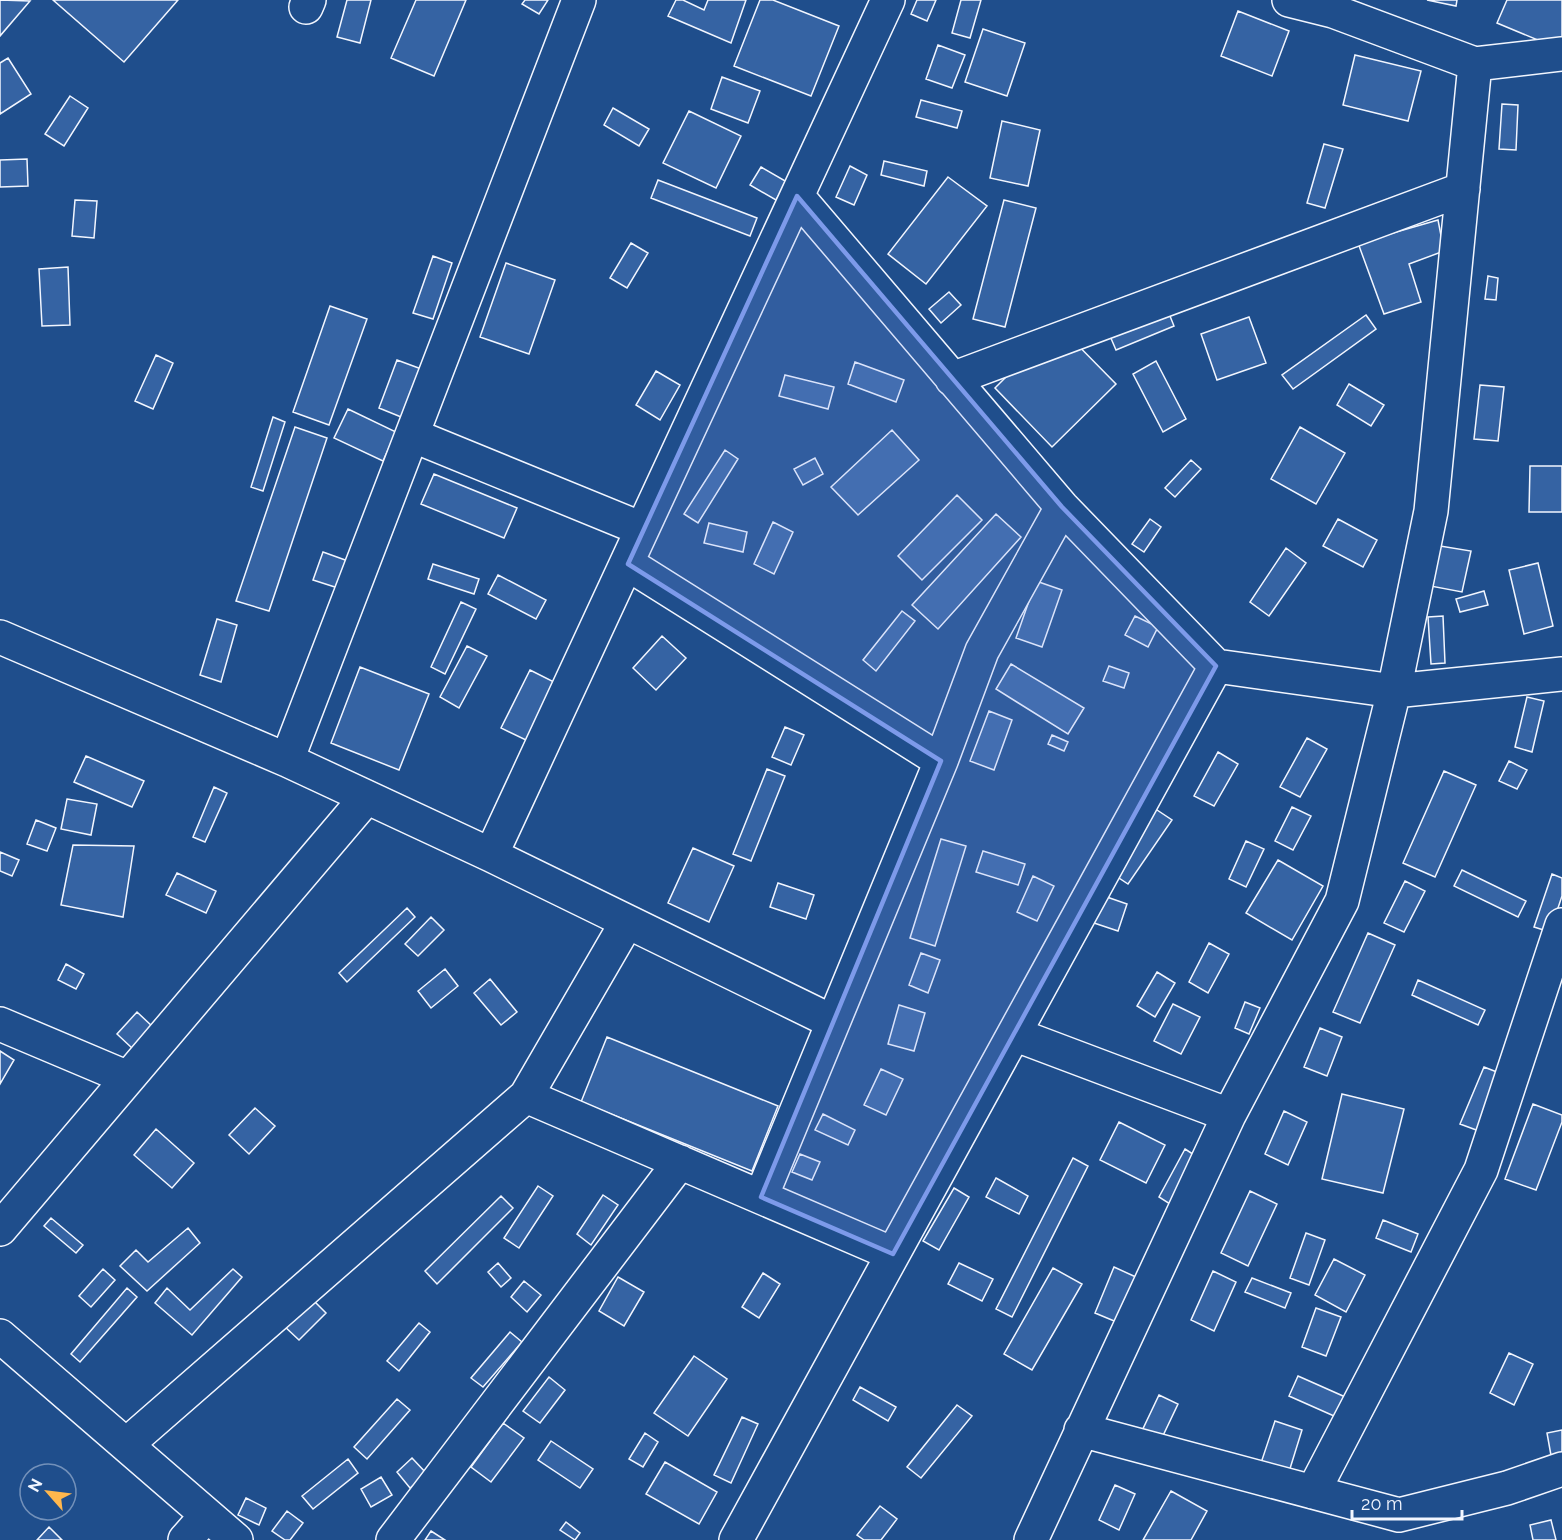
<svg xmlns="http://www.w3.org/2000/svg" width="1562" height="1540" font-family="Raleway,sans-serif">
	<rect width="100%" height="100%" fill="#1f4e8c"/>
	<path fill="#3563a3" stroke="#f2f6ff" stroke-width="1.5" d="M 0,0 L 30,1 L 0,36 Z
		M 53,0 L 178,0 L 124,62 Z
		M 347,0 L 371,0 L 360,43 L 337,37 Z
		M 416,0 L 466,0 L 434,76 L 391,58 Z
		M 525,0 L 548,0 L 539,14 L 522,4 Z
		M 676,0 L 683,0 L 704,10 L 708,0 L 746,0 L 731,43 L 668,16 Z
		M 760,0 L 773,0 L 839,26 L 811,96 L 734,66 Z
		M 917,0 L 936,0 L 927,21 L 911,14 Z
		M 961,0 L 981,0 L 970,38 L 952,33 Z
		M 1427,0 L 1457,0 L 1456,6 Z
		M 1507,0 L 1562,0 L 1562,36 L 1557,48 L 1497,23 Z
		M 1238,11 L 1289,31 L 1272,76 L 1221,56 Z
		M 983,29 L 1025,43 L 1007,96 L 965,82 Z
		M 938,45 L 965,55 L 952,88 L 926,79 Z
		M 1355,55 L 1421,71 L 1408,121 L 1343,105 Z
		M 8,58 L 31,94 L 0,114 L 0,63 Z
		M 722,77 L 760,91 L 748,123 L 711,109 Z
		M 70,96 L 88,108 L 64,146 L 45,134 Z
		M 921,100 L 962,111 L 957,128 L 916,117 Z
		M 1502,104 L 1518,105 L 1516,150 L 1499,149 Z
		M 613,108 L 649,129 L 639,146 L 604,125 Z
		M 689,111 L 741,136 L 716,188 L 663,163 Z
		M 1002,121 L 1040,130 L 1028,186 L 990,178 Z
		M 1324,144 L 1343,149 L 1325,208 L 1307,203 Z
		M 27,159 L 28,186 L 0,187 L 0,160 Z
		M 884,161 L 927,171 L 924,186 L 881,175 Z
		M 850,166 L 867,175 L 854,205 L 836,197 Z
		M 761,167 L 787,182 L 776,200 L 750,185 Z
		M 948,177 L 987,206 L 926,284 L 888,254 Z
		M 658,180 L 757,218 L 750,236 L 651,198 Z
		M 75,200 L 97,201 L 94,238 L 72,236 Z
		M 1004,200 L 1036,208 L 1005,327 L 973,319 Z
		M 1438,220 L 1444,251 L 1409,264 L 1421,302 L 1384,314 L 1358,243 Z
		M 631,243 L 648,253 L 627,288 L 610,278 Z
		M 433,256 L 452,263 L 433,319 L 413,313 Z
		M 506,263 L 555,280 L 529,354 L 480,337 Z
		M 68,267 L 70,325 L 42,326 L 39,269 Z
		M 1488,276 L 1498,278 L 1496,300 L 1485,299 Z
		M 949,292 L 961,305 L 941,323 L 929,309 Z
		M 330,306 L 367,319 L 329,425 L 293,412 Z
		M 1168,311 L 1174,326 L 1116,350 L 1110,336 Z
		M 1366,315 L 1376,329 L 1293,389 L 1282,375 Z
		M 1249,317 L 1266,363 L 1217,380 L 1201,334 Z
		M 1058,325 L 1116,384 L 1052,447 L 995,388 Z
		M 156,355 L 173,363 L 153,409 L 135,401 Z
		M 397,360 L 424,370 L 406,419 L 379,408 Z
		M 1156,361 L 1186,419 L 1163,432 L 1133,374 Z
		M 855,362 L 904,380 L 896,402 L 848,384 Z
		M 656,371 L 680,385 L 660,420 L 636,405 Z
		M 785,375 L 834,387 L 828,409 L 779,396 Z
		M 1349,384 L 1384,405 L 1371,426 L 1337,405 Z
		M 1480,385 L 1504,387 L 1498,441 L 1474,439 Z
		M 348,409 L 396,432 L 383,461 L 334,438 Z
		M 273,417 L 285,422 L 263,491 L 251,487 Z
		M 295,427 L 327,438 L 269,611 L 236,601 Z
		M 1300,427 L 1345,453 L 1316,504 L 1271,479 Z
		M 892,430 L 919,460 L 858,515 L 831,487 Z
		M 725,450 L 738,459 L 698,523 L 684,514 Z
		M 815,458 L 823,474 L 803,485 L 794,469 Z
		M 1191,460 L 1201,469 L 1175,497 L 1165,488 Z
		M 1530,466 L 1562,466 L 1562,512 L 1529,512 Z
		M 434,474 L 517,508 L 504,538 L 421,504 Z
		M 957,495 L 982,520 L 922,580 L 898,556 Z
		M 996,514 L 1021,537 L 938,629 L 912,605 Z
		M 1150,519 L 1161,527 L 1144,552 L 1132,544 Z
		M 1338,519 L 1377,540 L 1363,567 L 1323,546 Z
		M 773,522 L 793,532 L 774,574 L 754,564 Z
		M 709,523 L 747,532 L 743,552 L 704,543 Z
		M 1434,545 L 1471,551 L 1462,592 L 1425,585 Z
		M 1286,548 L 1306,563 L 1269,616 L 1250,602 Z
		M 323,552 L 348,561 L 338,588 L 313,580 Z
		M 1538,563 L 1553,626 L 1524,634 L 1509,570 Z
		M 433,564 L 479,579 L 474,594 L 428,579 Z
		M 498,575 L 546,600 L 536,619 L 488,594 Z
		M 1036,581 L 1062,590 L 1042,647 L 1016,638 Z
		M 1484,591 L 1488,605 L 1460,612 L 1456,599 Z
		M 461,602 L 476,609 L 445,674 L 431,667 Z
		M 902,611 L 915,621 L 876,671 L 863,660 Z
		M 1135,616 L 1158,627 L 1148,647 L 1125,635 Z
		M 1443,616 L 1445,663 L 1431,664 L 1428,617 Z
		M 217,619 L 237,625 L 221,682 L 200,675 Z
		M 662,636 L 686,658 L 656,690 L 633,668 Z
		M 467,646 L 487,656 L 459,708 L 440,697 Z
		M 1011,664 L 1084,708 L 1068,734 L 996,689 Z
		M 1109,666 L 1129,673 L 1124,688 L 1103,681 Z
		M 360,667 L 429,694 L 399,770 L 331,743 Z
		M 530,670 L 556,683 L 528,741 L 501,728 Z
		M 1527,697 L 1544,701 L 1532,752 L 1515,747 Z
		M 989,711 L 1012,720 L 994,770 L 970,761 Z
		M 785,727 L 804,735 L 791,765 L 772,757 Z
		M 1052,735 L 1068,742 L 1064,751 L 1048,744 Z
		M 1307,738 L 1327,749 L 1300,797 L 1280,787 Z
		M 1218,752 L 1238,764 L 1214,806 L 1194,796 Z
		M 86,756 L 144,781 L 132,807 L 74,782 Z
		M 1509,761 L 1527,770 L 1517,789 L 1499,781 Z
		M 767,769 L 785,776 L 751,861 L 733,854 Z
		M 1444,771 L 1476,785 L 1435,877 L 1403,863 Z
		M 214,787 L 227,793 L 205,842 L 193,837 Z
		M 67,799 L 97,804 L 91,835 L 61,829 Z
		M 1292,807 L 1311,816 L 1293,850 L 1275,841 Z
		M 1154,808 L 1172,820 L 1128,884 L 1110,872 Z
		M 36,820 L 56,828 L 47,851 L 27,844 Z
		M 941,839 L 966,846 L 935,946 L 910,938 Z
		M 1246,841 L 1264,849 L 1246,887 L 1229,879 Z
		M 73,845 L 134,846 L 123,917 L 61,905 Z
		M 693,848 L 734,866 L 709,922 L 668,903 Z
		M 983,851 L 1025,864 L 1018,885 L 976,872 Z
		M 0,852 L 19,860 L 12,876 L 0,871 Z
		M 1278,860 L 1323,886 L 1292,940 L 1246,913 Z
		M 1462,870 L 1526,901 L 1518,917 L 1454,886 Z
		M 177,873 L 216,891 L 206,913 L 166,895 Z
		M 1552,874 L 1562,878 L 1562,896 L 1550,932 L 1534,927 Z
		M 1033,876 L 1054,886 L 1037,921 L 1017,912 Z
		M 1405,881 L 1425,891 L 1404,932 L 1384,923 Z
		M 778,883 L 814,895 L 806,919 L 770,907 Z
		M 1104,896 L 1127,904 L 1118,931 L 1094,923 Z
		M 407,908 L 415,917 L 347,982 L 339,973 Z
		M 431,917 L 444,930 L 418,956 L 405,944 Z
		M 1368,933 L 1395,945 L 1360,1023 L 1333,1012 Z
		M 1209,943 L 1229,954 L 1208,993 L 1189,982 Z
		M 921,953 L 940,960 L 928,993 L 909,985 Z
		M 66,964 L 84,974 L 76,989 L 58,980 Z
		M 445,969 L 458,986 L 431,1008 L 418,991 Z
		M 1157,972 L 1175,983 L 1155,1017 L 1137,1006 Z
		M 490,979 L 517,1012 L 501,1025 L 474,993 Z
		M 1418,980 L 1485,1010 L 1478,1025 L 1412,995 Z
		M 1245,1002 L 1260,1008 L 1249,1034 L 1235,1028 Z
		M 1173,1004 L 1200,1017 L 1181,1054 L 1154,1041 Z
		M 899,1005 L 925,1013 L 914,1051 L 888,1044 Z
		M 137,1012 L 153,1027 L 133,1049 L 117,1034 Z
		M 1320,1028 L 1342,1037 L 1327,1076 L 1304,1067 Z
		M 607,1037 L 778,1106 L 752,1171 L 581,1102 Z
		M 0,1051 L 14,1060 L 0,1084 Z
		M 1484,1067 L 1502,1074 L 1479,1131 L 1460,1124 Z
		M 881,1069 L 903,1079 L 886,1115 L 864,1105 Z
		M 1342,1094 L 1404,1109 L 1383,1193 L 1322,1179 Z
		M 1533,1104 L 1562,1115 L 1562,1122 L 1536,1190 L 1505,1179 Z
		M 255,1108 L 275,1126 L 249,1154 L 229,1135 Z
		M 1284,1111 L 1307,1122 L 1288,1165 L 1265,1154 Z
		M 823,1114 L 855,1130 L 848,1145 L 815,1130 Z
		M 1119,1122 L 1165,1145 L 1146,1183 L 1100,1160 Z
		M 156,1129 L 194,1163 L 172,1188 L 134,1155 Z
		M 1185,1149 L 1199,1158 L 1173,1206 L 1159,1197 Z
		M 800,1154 L 820,1162 L 812,1180 L 792,1172 Z
		M 1073,1158 L 1088,1166 L 1012,1317 L 996,1309 Z
		M 996,1178 L 1028,1196 L 1019,1214 L 986,1197 Z
		M 538,1186 L 553,1196 L 519,1248 L 504,1238 Z
		M 954,1188 L 969,1197 L 939,1250 L 923,1241 Z
		M 1250,1191 L 1277,1204 L 1248,1266 L 1221,1253 Z
		M 603,1195 L 618,1205 L 591,1245 L 577,1234 Z
		M 501,1196 L 513,1208 L 437,1284 L 425,1271 Z
		M 51,1218 L 83,1245 L 76,1253 L 44,1226 Z
		M 1383,1220 L 1418,1234 L 1411,1252 L 1376,1238 Z
		M 188,1228 L 200,1243 L 147,1291 L 120,1266 L 136,1250 L 148,1262 Z
		M 1306,1233 L 1325,1240 L 1309,1285 L 1290,1278 Z
		M 1334,1259 L 1365,1275 L 1346,1312 L 1315,1295 Z
		M 498,1263 L 511,1278 L 501,1287 L 488,1272 Z
		M 959,1263 L 993,1279 L 982,1301 L 948,1284 Z
		M 1114,1267 L 1138,1278 L 1119,1323 L 1095,1313 Z
		M 1053,1268 L 1082,1284 L 1032,1370 L 1004,1354 Z
		M 103,1269 L 115,1280 L 91,1307 L 79,1296 Z
		M 233,1269 L 242,1277 L 192,1335 L 155,1303 L 167,1288 L 190,1310 Z
		M 1213,1271 L 1236,1282 L 1214,1331 L 1191,1320 Z
		M 763,1273 L 780,1284 L 759,1318 L 742,1307 Z
		M 618,1277 L 644,1292 L 624,1326 L 599,1311 Z
		M 1252,1278 L 1291,1293 L 1285,1308 L 1245,1292 Z
		M 524,1281 L 541,1295 L 527,1312 L 511,1297 Z
		M 127,1288 L 137,1297 L 80,1362 L 71,1354 Z
		M 310,1297 L 326,1313 L 299,1340 L 283,1325 Z
		M 1316,1308 L 1341,1317 L 1326,1356 L 1302,1347 Z
		M 419,1323 L 430,1332 L 399,1371 L 387,1361 Z
		M 510,1332 L 522,1342 L 483,1387 L 471,1378 Z
		M 1509,1353 L 1533,1364 L 1514,1405 L 1490,1393 Z
		M 694,1356 L 727,1379 L 688,1436 L 654,1413 Z
		M 1298,1376 L 1352,1400 L 1343,1420 L 1289,1396 Z
		M 549,1377 L 565,1390 L 540,1423 L 523,1411 Z
		M 860,1387 L 896,1407 L 888,1421 L 853,1400 Z
		M 1159,1395 L 1178,1404 L 1159,1444 L 1140,1435 Z
		M 397,1399 L 410,1410 L 367,1459 L 354,1447 Z
		M 957,1405 L 972,1416 L 921,1478 L 907,1467 Z
		M 742,1417 L 758,1424 L 731,1483 L 714,1475 Z
		M 1275,1421 L 1302,1430 L 1288,1475 L 1260,1466 Z
		M 503,1423 L 524,1438 L 491,1482 L 471,1467 Z
		M 1562,1430 L 1562,1459 L 1552,1461 L 1547,1433 Z
		M 645,1433 L 658,1442 L 643,1467 L 629,1459 Z
		M 551,1441 L 593,1469 L 580,1488 L 538,1460 Z
		M 412,1458 L 427,1474 L 410,1488 L 397,1472 Z
		M 348,1459 L 358,1473 L 313,1509 L 302,1496 Z
		M 665,1462 L 717,1492 L 699,1524 L 646,1494 Z
		M 381,1477 L 392,1495 L 371,1507 L 361,1489 Z
		M 1115,1485 L 1135,1494 L 1119,1530 L 1099,1520 Z
		M 1171,1491 L 1207,1511 L 1191,1540 L 1143,1540 Z
		M 246,1498 L 266,1508 L 259,1525 L 238,1515 Z
		M 880,1506 L 897,1519 L 881,1540 L 864,1540 L 857,1535 Z
		M 287,1511 L 303,1523 L 290,1540 L 285,1540 L 272,1531 Z
		M 1551,1520 L 1556,1540 L 1533,1540 L 1530,1525 Z
		M 566,1522 L 580,1533 L 575,1540 L 560,1530 Z
		M 49,1527 L 62,1540 L 37,1540 Z
		M 431,1531 L 445,1540 L 425,1540 Z"/>
	<g fill="none" stroke-linecap="round" stroke-linejoin="round">
		<defs>
			<path id="street" d="M 1289,0 L 1333,11 L 1475,64 L 1562,54
				M 306,7 L 309,0
				M 797,196 L 1062,507 L 1216,666 L 1394,691 L 1562,674
				M 952,379 L 1463,189
				M 412,435 L 642,529
				M 628,564 L 941,761
				M 0,637 L 287,760 L 491,855 L 833,1022
				M 287,760 L 579,0
				M 491,855 L 888,0
				M 0,1024 L 128,1078
				M 1014,1034 L 1229,1115
				M 526,1096 L 893,1254
				M 761,1197 L 941,761 L 982,651 L 1062,507
				M 0,1229 L 366,798
				M 0,1336 L 236,1540
				M 1081,1430 L 1399,1515 L 1507,1488 L 1562,1469
				M 126,1445 L 526,1096 L 627,922
				M 1313,1492 L 1481,1170 L 1562,925
				M 185,1540 L 207,1515
				M 393,1540 L 680,1162
				M 736,1540 L 1216,666
				M 1031,1540 L 1229,1115 L 1342,901 L 1394,691 L 1431,511 L 1475,64"/>
		</defs>
		<use href="#street" stroke="#f2f6ff" stroke-width="36"/>
		<use href="#street" stroke="#1f4e8c" stroke-width="33"/>
	</g>
	<path fill="#7d9aea" fill-opacity="0.2" stroke="#7d9aea" stroke-width="4.5" stroke-linejoin="round" d="M 797,196 L 1062,507 L 1216,666 L 893,1254 L 761,1197 L 941,761 L 628,564 Z"/>
	<g transform="translate(48 1492) rotate(298)"><circle r="28" fill="#1f4e8c" stroke="#7391ba" stroke-width="1.5"/>
	<path d="M0-4.5L10 22L0 15L-10 22Z" fill="#ffb74d"/>
	<text y="-9" font-size="16" font-weight="bold" text-anchor="middle" fill="#f2f6ff">N</text>
	</g>
	<path d="M1352 1510v9h110v-9" fill="none" stroke="#f2f6ff" stroke-width="3"/>
	<text x="1361" y="1510" font-size="18" fill="#f2f6ff" stroke="#1f4e8c" stroke-width="4.5" paint-order="stroke">20 m</text>
</svg>
